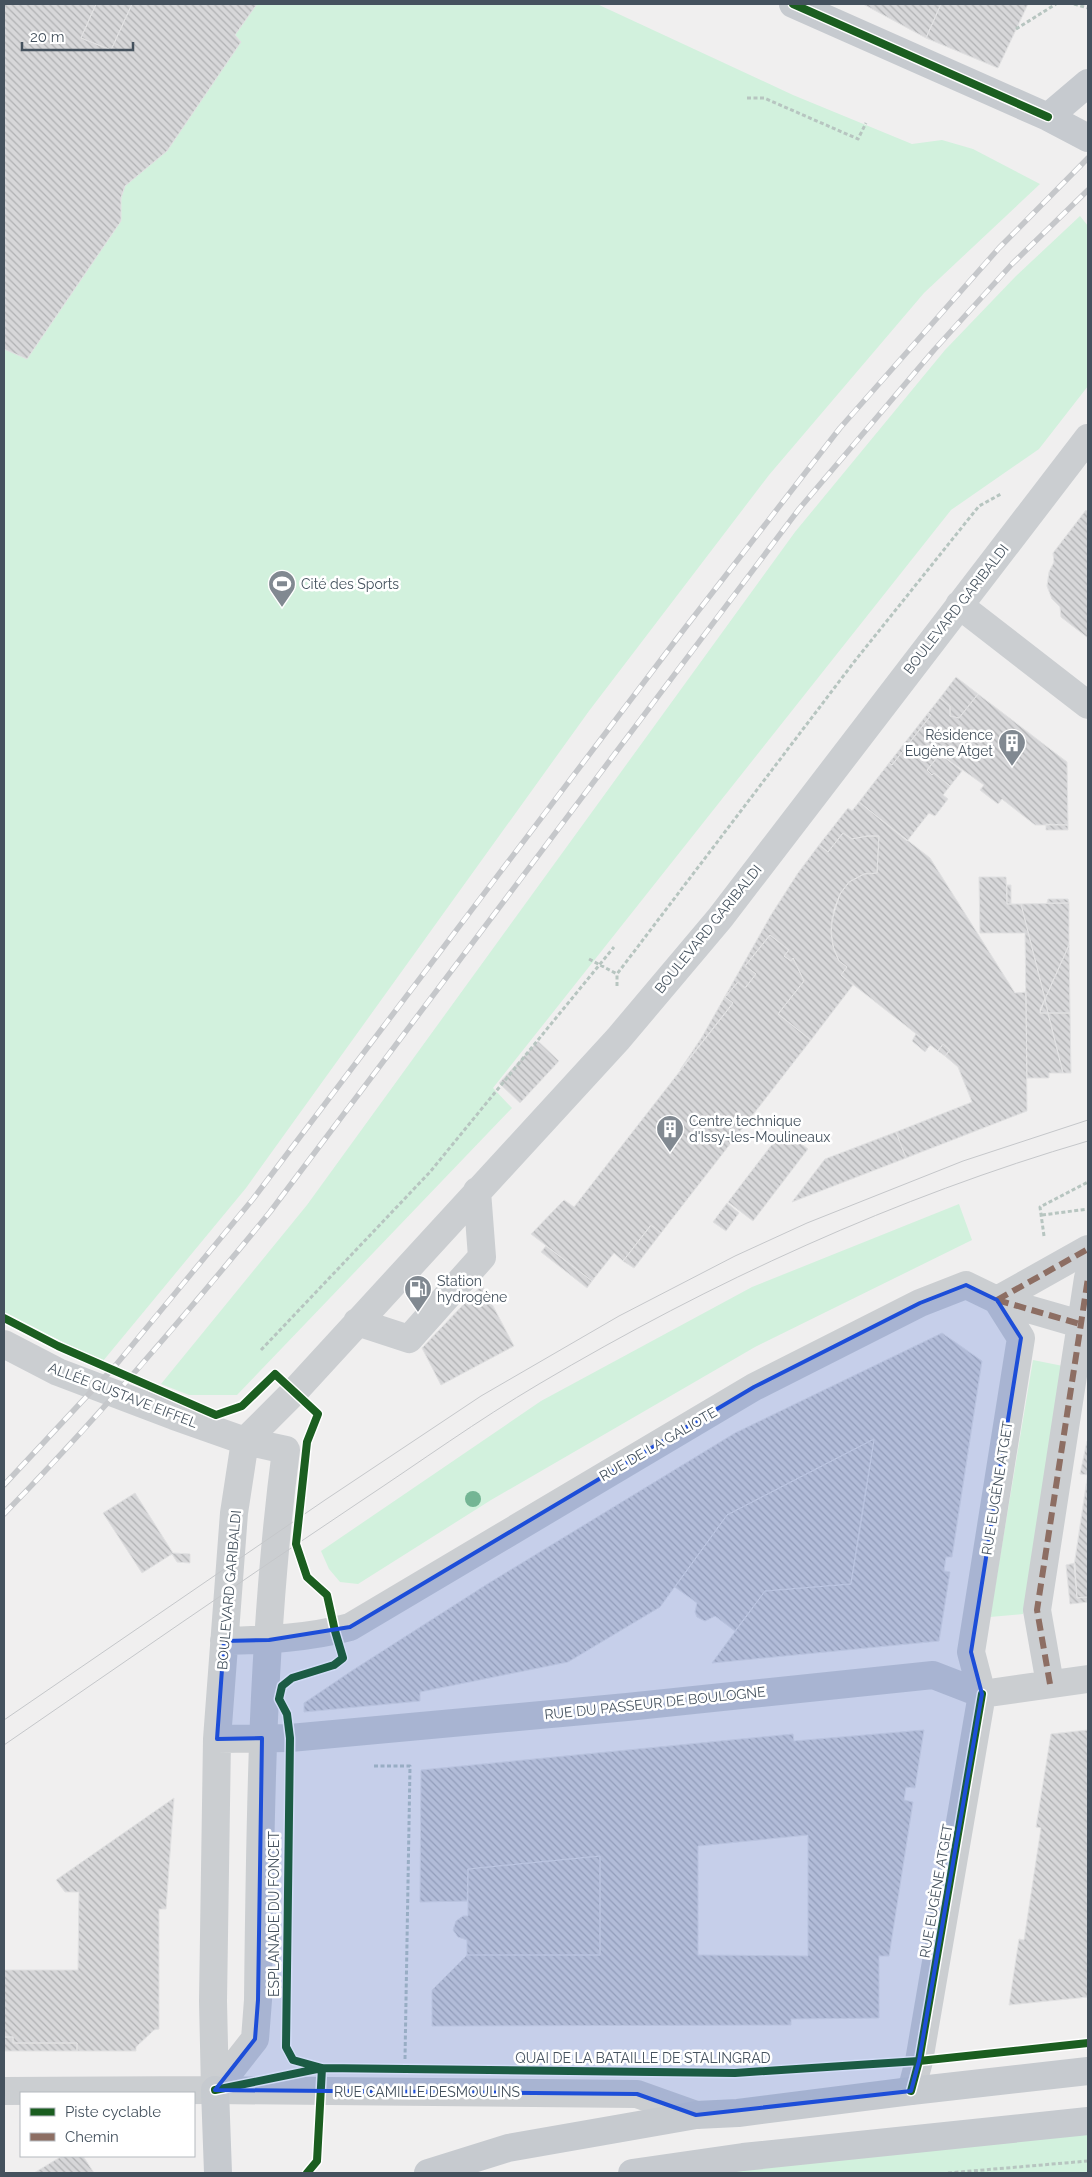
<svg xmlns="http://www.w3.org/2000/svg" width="1092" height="2177" font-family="Raleway,sans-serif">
	<defs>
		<pattern id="building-back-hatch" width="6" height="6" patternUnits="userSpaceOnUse" patternTransform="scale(1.25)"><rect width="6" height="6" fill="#d7d7d9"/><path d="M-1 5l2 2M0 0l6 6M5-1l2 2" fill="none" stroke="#b0b1b3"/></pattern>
	</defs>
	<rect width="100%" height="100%" fill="#f0efef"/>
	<path fill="#d2f1dd" d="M 4,4 L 597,4 L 793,95 L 912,144 L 942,140 L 973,149 L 1040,184 L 924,293 L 769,475 L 589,711 L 246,1188 L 103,1361 L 4,1314 Z
		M 1080,216 L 1088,226 L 1088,386 L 1039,449 L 951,510 L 493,1088 L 512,1108 L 237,1395 L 189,1395 L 161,1384 L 307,1205 L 795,532 L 945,350 L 1016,276 Z
		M 959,1204 L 972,1240 L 755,1347 L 491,1500 L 358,1584 L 340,1582 L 329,1569 L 321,1551 L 541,1401 L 752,1287 Z
		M 1033,1360 L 1063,1366 L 1023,1614 L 990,1617 Z
		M 1088,2125 L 1088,2173 L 698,2173 Z"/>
	<path fill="url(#building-back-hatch)" stroke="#e1e1e2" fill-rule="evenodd" d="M 4,4 L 96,4 L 81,38 L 111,50 L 132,4 L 257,4 L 235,35 L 241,42 L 167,151 L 125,186 L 121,198 L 121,221 L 27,359 L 4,349 Z
		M 96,4 L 132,4 L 111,50 L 81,38 Z
		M 863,4 L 941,4 L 926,38 Z
		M 941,4 L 1028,4 L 998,68 L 926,38 Z
		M 1086,510 L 1088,512 L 1088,638 L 1061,617 L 1060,607 L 1052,599 L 1047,586 L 1049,572 L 1054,562 L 1053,553 Z
		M 956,677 L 978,694 L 959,718 L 950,716 L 950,706 L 940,698 Z
		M 978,694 L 1067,762 L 1068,825 L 1035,825 L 1002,799 L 998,804 L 980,790 L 984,785 L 940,754 L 927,770 L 932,775 L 934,773 L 950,786 L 943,795 L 948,799 L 935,816 L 929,813 L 907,841 L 859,802 L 889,763 L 892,765 L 931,715 L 928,713 L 940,698 L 950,706 L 950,716 L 959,718 Z
		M 928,713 L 931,715 L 892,765 L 889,763 Z
		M 940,754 L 962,771 L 950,786 L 934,773 L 932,775 L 927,770 Z
		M 859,802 L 930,858 L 1015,993 L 1026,992 L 1027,1111 L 906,1158 L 896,1132 L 972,1102 L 958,1067 L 945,1056 L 950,1050 L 943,1044 L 938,1051 L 841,975 L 847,967 L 839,961 L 833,946 L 831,929 L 834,909 L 840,894 L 849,882 L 864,874 L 877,873 L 879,836 L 867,836 L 852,839 L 843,833 L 828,852 L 819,845 L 848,808 L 852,811 Z
		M 1046,824 L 1068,825 L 1068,830 L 1046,830 Z
		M 843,833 L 852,839 L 867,836 L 879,836 L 877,873 L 864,874 L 849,882 L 840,894 L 832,920 L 831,934 L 834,950 L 839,961 L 847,967 L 841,975 L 853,985 L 811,1040 L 778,1014 L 804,981 L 793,958 L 791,961 L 784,956 L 789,950 L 770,935 L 745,966 L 756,974 L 745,988 L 738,982 L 725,997 L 733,1003 L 680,1070 L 702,1037 L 771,915 L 798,873 L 819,845 L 828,852 Z
		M 979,877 L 1006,877 L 1007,904 L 1021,904 L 1045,999 L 1040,1013 L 1048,1013 L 1063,1073 L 1049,1073 L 1049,1078 L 1027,1078 L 1025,933 L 980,933 Z
		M 1007,885 L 1011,885 L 1011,904 L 1007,904 Z
		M 1048,899 L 1068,899 L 1069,903 L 1047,903 Z
		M 1069,903 L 1069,945 L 1045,999 L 1021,904 Z
		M 770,935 L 789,950 L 784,956 L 791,961 L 793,958 L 804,981 L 778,1014 L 811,1040 L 661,1233 L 651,1225 L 623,1261 L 614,1253 L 592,1281 L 531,1234 L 564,1200 L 574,1207 L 733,1003 L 725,997 L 738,982 L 745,988 L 756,974 L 745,966 Z
		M 1069,945 L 1070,1013 L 1048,1013 L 1045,999 Z
		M 1045,999 L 1048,1013 L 1040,1013 L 1040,1009 Z
		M 1048,1013 L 1070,1013 L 1071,1073 L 1063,1073 Z
		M 916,1034 L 930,1045 L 925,1052 L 912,1041 Z
		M 538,1041 L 559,1061 L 520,1103 L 499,1083 Z
		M 943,1044 L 950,1050 L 945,1056 L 938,1051 Z
		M 783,1130 L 808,1149 L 753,1221 L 728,1202 Z
		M 896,1132 L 906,1158 L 792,1202 L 825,1159 Z
		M 727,1203 L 739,1213 L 726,1231 L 713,1222 Z
		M 651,1225 L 661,1233 L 634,1268 L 623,1261 Z
		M 546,1246 L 592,1281 L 587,1288 L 541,1252 Z
		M 482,1285 L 514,1346 L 441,1385 L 422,1348 Z
		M 942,1333 L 982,1361 L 952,1557 L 946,1557 L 944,1571 L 950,1572 L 939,1641 L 712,1663 L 765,1591 L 851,1584 L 874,1439 L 727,1515 L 660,1607 L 568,1662 L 420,1692 L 420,1701 L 304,1712 L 304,1703 L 353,1670 L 489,1583 L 735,1433 Z
		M 874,1439 L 851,1584 L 765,1591 L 735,1631 L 715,1616 L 705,1621 L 697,1617 L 695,1612 L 697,1603 L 675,1587 L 727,1515 Z
		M 1087,1441 L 1088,1441 L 1088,1475 L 1080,1474 Z
		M 1088,1472 L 1088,1597 L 1077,1598 L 1074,1566 Z
		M 135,1493 L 173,1553 L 190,1554 L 190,1563 L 177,1562 L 172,1554 L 142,1573 L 103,1513 Z
		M 1075,1563 L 1077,1598 L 1088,1597 L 1088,1602 L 1070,1604 L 1066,1565 Z
		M 924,1730 L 915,1788 L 906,1787 L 904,1800 L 913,1802 L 889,1956 L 879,1956 L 879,2018 L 791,2019 L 791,2025 L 432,2026 L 432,1990 L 467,1955 L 600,1955 L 600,1856 L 468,1869 L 467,1901 L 420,1902 L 421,1770 L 793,1734 L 794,1741 ZM 808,1835 L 808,1956 L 698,1955 L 698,1846 Z
		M 1088,1730 L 1088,1997 L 1009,2005 L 1019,1939 L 1024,1940 L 1041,1828 L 1036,1827 L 1051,1734 Z
		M 174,1798 L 166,1909 L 159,1909 L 159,2029 L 154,2030 L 136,2047 L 136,2051 L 77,2051 L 77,2043 L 13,2043 L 13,2037 L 4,2037 L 4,1970 L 78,1970 L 79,1892 L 65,1892 L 56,1880 Z
		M 600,1856 L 600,1955 L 467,1955 L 467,1940 L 458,1937 L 453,1930 L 456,1921 L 463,1916 L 468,1916 L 468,1869 Z
		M 4,2037 L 13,2037 L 13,2043 L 77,2043 L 77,2051 L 4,2051 Z
		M 62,2156 L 83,2156 L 94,2173 L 34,2173 Z"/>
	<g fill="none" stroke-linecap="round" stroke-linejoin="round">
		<path stroke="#b7c5c0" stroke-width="3" stroke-dasharray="4 2.5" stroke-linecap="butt" d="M 1074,4 L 1088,8
			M 1016,29 L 1056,4
			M 747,98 L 764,98 L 858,139 L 866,123
			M 589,959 L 617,974
			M 617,986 L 617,974 L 854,662 L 979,506 L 1001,494
			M 1042,1215 L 1088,1209
			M 1044,1236 L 1040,1207 L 1088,1182
			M 261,1350 L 430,1172 L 614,947
			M 374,1766 L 410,1766 L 405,2059
			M 948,2173 L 1088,2161"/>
		<path stroke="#cbced1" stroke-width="28" d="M 959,605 L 1088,705
			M 997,1300 L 1088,1249
			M 357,1322 L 409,1339 L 482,1257 L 477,1191
			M 4,1344 L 58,1372 L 174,1416 L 245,1441 L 286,1450 C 262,1633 260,1817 258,2000 L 255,2039 L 215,2090
			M 224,1641 C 266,1640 309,1638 350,1627 L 754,1387 L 920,1303 L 966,1285 L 997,1300 L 1080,1324
			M 1050,1684 L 1037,1610 L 1088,1278
			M 217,1739 L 290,1738 L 627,1707 L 933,1675 L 982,1694 L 1088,1679
			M 215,2090 L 213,2001 L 217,1739 L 234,1513 L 245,1441 L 294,1392 L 618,1039 L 720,918 L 1088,438
			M 4,2091 L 215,2090 L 637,2094 L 696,2115
			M 911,2091 L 919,2061 L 982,1694 L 971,1652 L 1021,1338 L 997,1300"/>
		<path stroke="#c6cacf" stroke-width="28" d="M 793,4 L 1048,117 L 1088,138
			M 1048,117 L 1088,83
			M 215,2090 L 218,2173
			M 428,2173 L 508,2148 L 696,2115 L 738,2113 L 911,2091 L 1088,2071
			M 632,2173 L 743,2157 L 1088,2121"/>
		<path stroke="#c5c7ca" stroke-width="1" d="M 4,1720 L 325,1500 L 481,1396 L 619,1316 L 735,1256 L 807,1223 L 963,1161 L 1088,1120
			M 4,1745 C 123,1663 241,1581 361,1501 C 420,1462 478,1420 539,1384 C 711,1282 896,1197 1088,1141"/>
		<defs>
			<path id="rail" d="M 4,1485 L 115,1366 L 253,1199 L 685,628 L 840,428 L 999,248 L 1088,158
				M 4,1514 C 98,1418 185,1316 270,1212 L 799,509 L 934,350 L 1012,264 L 1088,190"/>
		</defs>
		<use href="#rail" stroke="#c5c7ca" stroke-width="5.5"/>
		<use href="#rail" stroke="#fff" stroke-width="4" stroke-dasharray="11" stroke-linecap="butt"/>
		<path stroke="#8d6e63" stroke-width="6" stroke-dasharray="12 6" stroke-linecap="butt" d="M 997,1300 L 1088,1249
			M 997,1300 L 1080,1324
			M 1050,1684 L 1037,1610 L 1088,1278"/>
		<defs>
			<path id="cycleway" d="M 793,4 L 1048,117
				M 4,1318 L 58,1346 L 216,1415 L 242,1406 L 275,1374 L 318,1414 L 307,1442 L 296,1544 L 307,1577 L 327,1595 L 335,1631 L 343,1658 L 334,1665 L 292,1678 L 282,1686 L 279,1699 L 287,1714 L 290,1738 L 286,2047 L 293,2060 L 322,2068
				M 215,2090 L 322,2068 L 735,2073 L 919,2061 L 1088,2043
				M 911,2091 L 919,2061 L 982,1694
				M 307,2173 L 317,2161 L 322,2068"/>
		</defs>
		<use href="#cycleway" stroke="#fff" stroke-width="11"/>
		<use href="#cycleway" stroke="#1b5e20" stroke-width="8"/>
	</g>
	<circle fill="#74b594" cx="473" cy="1499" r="8"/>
	<path fill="#1d4ed8" fill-opacity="0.2" stroke="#1d4ed8" stroke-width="4" stroke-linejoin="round" d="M 966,1285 L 997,1300 L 1021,1338 L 971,1652 L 982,1694 L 919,2061 L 911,2091 L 696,2115 L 637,2094 L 215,2090 L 255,2039 L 258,2000 L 262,1738 L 217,1739 L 224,1641 L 269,1640 L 350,1627 L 754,1387 L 920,1303 Z"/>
	<defs>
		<symbol id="stadium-pin" viewBox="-11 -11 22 30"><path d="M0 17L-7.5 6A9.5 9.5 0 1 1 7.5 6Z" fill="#818991" stroke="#fff"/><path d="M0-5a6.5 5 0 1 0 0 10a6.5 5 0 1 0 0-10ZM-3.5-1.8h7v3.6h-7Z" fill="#fff"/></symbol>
		<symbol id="building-pin" viewBox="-11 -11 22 30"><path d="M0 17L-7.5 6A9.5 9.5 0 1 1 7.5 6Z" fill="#818991" stroke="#fff"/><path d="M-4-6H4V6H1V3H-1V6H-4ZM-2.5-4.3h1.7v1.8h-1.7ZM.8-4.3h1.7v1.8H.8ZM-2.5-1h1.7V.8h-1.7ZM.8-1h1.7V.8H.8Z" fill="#fff"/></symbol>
		<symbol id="fuel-pin" viewBox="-11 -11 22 30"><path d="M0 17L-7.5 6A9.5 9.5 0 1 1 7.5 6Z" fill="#818991" stroke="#fff"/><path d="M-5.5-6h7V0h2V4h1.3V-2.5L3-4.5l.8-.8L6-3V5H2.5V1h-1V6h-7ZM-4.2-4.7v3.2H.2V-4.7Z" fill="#fff"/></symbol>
	</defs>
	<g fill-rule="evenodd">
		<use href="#stadium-pin" x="266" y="568" width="32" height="43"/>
		<use href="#building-pin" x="996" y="727" width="32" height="43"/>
		<use href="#building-pin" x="654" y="1113" width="32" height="43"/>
		<use href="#fuel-pin" x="402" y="1273" width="32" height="43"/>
	</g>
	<g text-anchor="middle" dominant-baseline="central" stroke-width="5" stroke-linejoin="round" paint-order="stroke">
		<g font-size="14" fill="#45525e" stroke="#fff" text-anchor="start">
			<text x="301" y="584">Cité des Sports</text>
			<text x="993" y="735" text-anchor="end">Résidence<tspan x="993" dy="16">Eugène Atget</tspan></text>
			<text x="689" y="1121">Centre technique<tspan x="689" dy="16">d'Issy-les-Moulineaux</tspan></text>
			<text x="437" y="1281">Station<tspan x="437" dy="16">hydrogène</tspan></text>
		</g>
		<g font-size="14" fill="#45525e" stroke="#fff">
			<text transform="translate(956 609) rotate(-52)">BOULEVARD GARIBALDI</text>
			<text transform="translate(708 929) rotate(-51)">BOULEVARD GARIBALDI</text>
			<text transform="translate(123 1395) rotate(21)">ALLÉE GUSTAVE EIFFEL</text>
			<text transform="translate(658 1444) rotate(-30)">RUE DE LA GALIOTE</text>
			<text transform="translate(997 1488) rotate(-81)">RUE EUGÈNE ATGET</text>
			<text transform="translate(229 1590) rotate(-85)">BOULEVARD GARIBALDI</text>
			<text transform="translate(655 1703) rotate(-6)">RUE DU PASSEUR DE BOULOGNE</text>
			<text transform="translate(936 1891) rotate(-80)">RUE EUGÈNE ATGET</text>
			<text transform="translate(274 1914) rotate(-90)">ESPLANADE DU FONCET</text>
			<text x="643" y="2058">QUAI DE LA BATAILLE DE STALINGRAD</text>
			<text x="427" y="2092">RUE CAMILLE DESMOULINS</text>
		</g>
	</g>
	<rect width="1092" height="2177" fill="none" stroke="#45525e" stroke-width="10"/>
	<rect x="20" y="2092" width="175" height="65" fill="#ffffff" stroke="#b5babf"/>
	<rect x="30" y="2108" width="25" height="8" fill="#1b5e20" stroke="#b5babf"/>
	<text x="65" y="2117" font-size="15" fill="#45525e">Piste cyclable</text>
	<rect x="30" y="2133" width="25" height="8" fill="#8d6e63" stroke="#b5babf"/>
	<text x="65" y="2142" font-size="15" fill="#45525e">Chemin</text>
	<path d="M22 42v8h111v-8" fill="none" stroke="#45525e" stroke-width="2.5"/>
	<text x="30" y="42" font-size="15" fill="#45525e" stroke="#ffffff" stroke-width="4" paint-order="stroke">20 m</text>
</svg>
